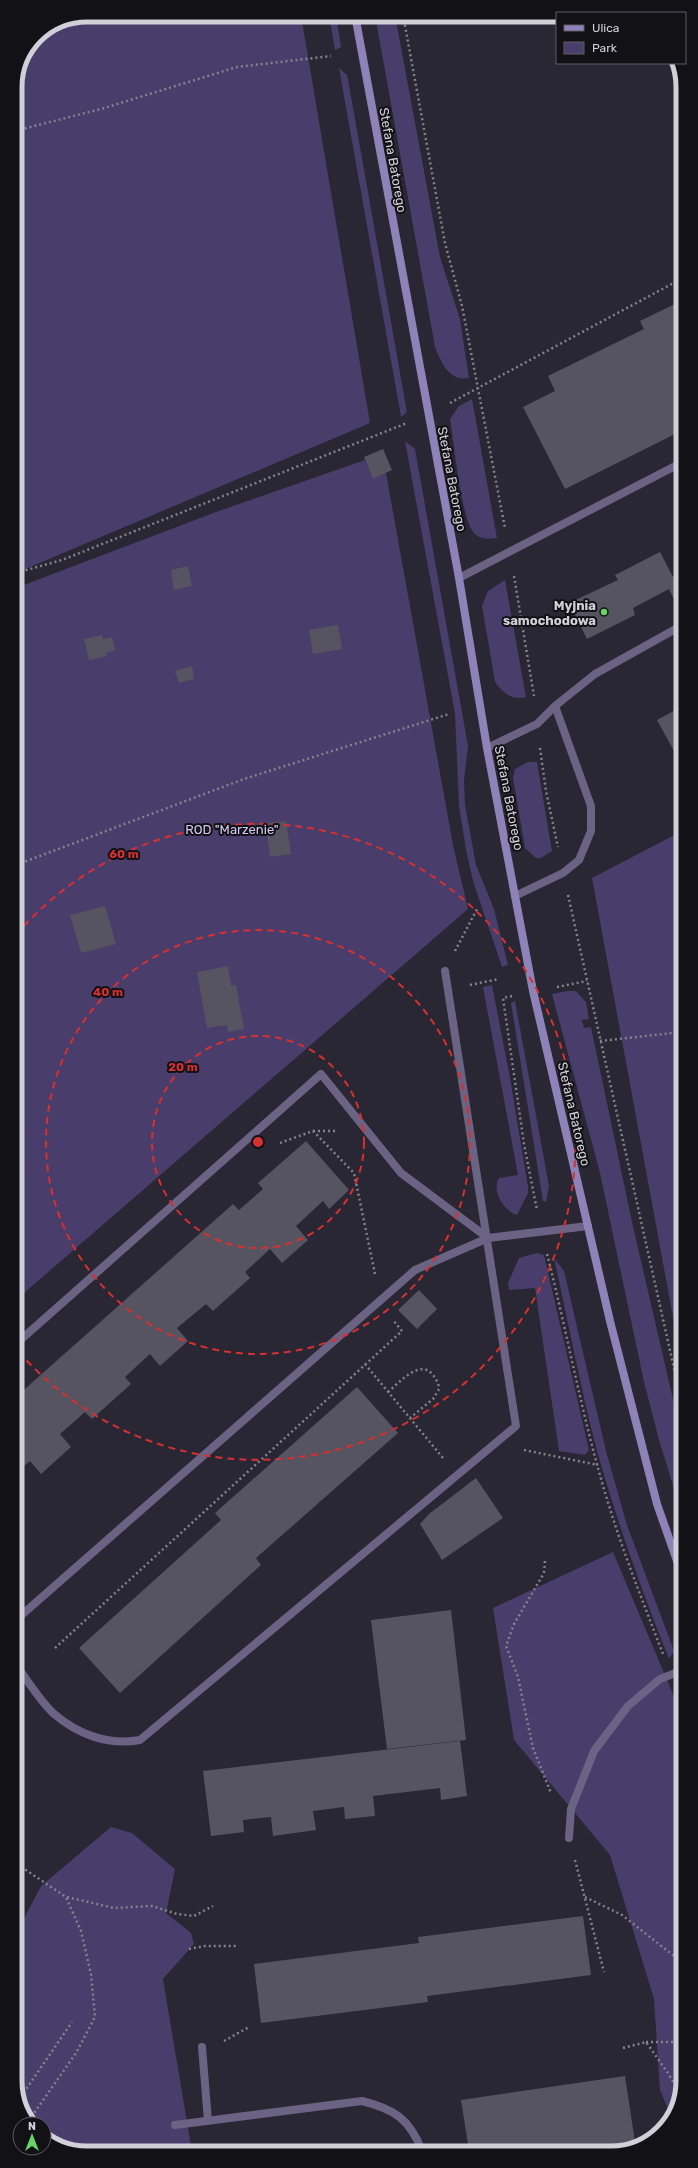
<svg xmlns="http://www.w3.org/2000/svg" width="698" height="2168" font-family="Rubik,sans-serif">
	<rect width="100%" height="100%" fill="#292733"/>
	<path fill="#483d6b" d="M 87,15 L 301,15 L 370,423 L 16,573 L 15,83 L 36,36 L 60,20 Z
		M 329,15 L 336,15 L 341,47 L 335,50 Z
		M 375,15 L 395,15 L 440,257 L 460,319 L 469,378 C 449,382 441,362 435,347 Z
		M 339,68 L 347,75 L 349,85 L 407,412 L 401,417 Z
		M 472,399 L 497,538 C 490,539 480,540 474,533 C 461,519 454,442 450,419 L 459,406 Z
		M 405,441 L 415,449 L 468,746 L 464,780 L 465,805 L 476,865 L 494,909 L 508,965 L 502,967 L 473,881 L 466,850 L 459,806 L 455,714 Z
		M 365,460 L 373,478 L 386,473 L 453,845 L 468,909 L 17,1299 L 16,588 L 216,512 Z
		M 505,580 L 526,697 C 512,701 503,693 495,682 L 482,606 L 488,591 Z
		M 528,762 L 537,762 L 552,851 L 541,858 L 536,858 L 525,848 L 513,778 L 515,769 Z
		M 682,831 L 682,1366 L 592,878 Z
		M 492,985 L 510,1078 L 528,1187 L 528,1193 L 517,1215 C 504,1211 491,1191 499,1178 L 518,1175 L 483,987 Z
		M 568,991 L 576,991 L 586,1002 L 589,1019 L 582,1020 L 584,1028 L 591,1027 L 632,1222 L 682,1438 L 682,1515 L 659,1440 L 644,1382 L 600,1173 L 552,994 Z
		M 515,1001 L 549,1186 L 546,1202 L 543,1201 L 511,1003 Z
		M 537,1253 L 544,1255 L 589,1450 L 585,1455 L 559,1451 L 535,1288 L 509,1290 L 508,1283 L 519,1258 Z
		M 554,1258 L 564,1271 L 606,1451 L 627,1525 L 674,1651 L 669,1659 C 641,1589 616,1519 596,1447 C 580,1385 568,1321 554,1258 Z
		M 613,1552 L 683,1718 L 683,2081 L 671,2116 L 660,2090 L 654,1999 L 610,1855 L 514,1740 L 493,1608 Z
		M 111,1827 L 132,1833 L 175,1869 L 166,1913 L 191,1933 L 194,1944 L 163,1979 L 192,2152 L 82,2153 L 44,2137 L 44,2124 L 33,2124 L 17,2099 L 17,1932 L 41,1886 Z"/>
	<path fill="#565461" d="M 681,301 L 681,431 L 565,489 L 523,407 L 555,391 L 548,376 L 644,329 L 640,321 Z
		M 383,449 L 392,470 L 373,479 L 364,457 Z
		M 660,552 L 673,577 L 681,573 L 681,606 L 678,608 L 669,589 L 633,608 L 635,615 L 587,639 L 569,603 L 618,580 L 615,575 Z
		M 188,566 L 192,586 L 174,590 L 171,570 Z
		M 338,625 L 342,649 L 313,654 L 309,630 Z
		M 102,635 L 103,639 L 112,637 L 115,650 L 106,653 L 107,656 L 89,660 L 84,639 Z
		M 192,666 L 194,679 L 179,683 L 175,671 Z
		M 681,707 L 681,764 L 657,720 Z
		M 286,821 L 291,854 L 270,857 L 266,823 Z
		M 105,906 L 116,944 L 81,953 L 70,915 Z
		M 228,966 L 231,986 L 236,985 L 244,1029 L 228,1032 L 227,1025 L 207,1028 L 197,972 Z
		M 306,1141 L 349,1190 L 329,1209 L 323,1201 L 296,1226 L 308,1240 L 282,1263 L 270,1249 L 245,1272 L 250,1278 L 213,1311 L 206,1304 L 177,1328 L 188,1341 L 160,1366 L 150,1354 L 125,1377 L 131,1384 L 92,1419 L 85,1412 L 60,1434 L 71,1447 L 41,1474 L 30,1461 L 17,1472 L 17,1396 L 233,1204 L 239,1210 L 263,1189 L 258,1183 Z
		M 419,1290 L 437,1309 L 417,1329 L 398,1310 Z
		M 357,1387 L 398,1433 L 256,1558 L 261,1565 L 120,1693 L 79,1648 L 221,1520 L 215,1513 Z
		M 476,1478 L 503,1518 L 442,1560 L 420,1524 L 429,1514 Z
		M 451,1610 L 466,1740 L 387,1749 L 371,1620 Z
		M 460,1741 L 467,1796 L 441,1800 L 440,1788 L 373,1796 L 375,1816 L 345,1819 L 344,1807 L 313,1811 L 316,1830 L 273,1836 L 271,1817 L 243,1820 L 244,1832 L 211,1836 L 203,1771 Z
		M 583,1916 L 591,1975 L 427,1996 L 428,2002 L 261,2023 L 254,1964 L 419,1943 L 418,1937 Z
		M 625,2076 L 635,2142 L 574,2151 L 469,2151 L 461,2100 Z
		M 375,2145 L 377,2152 L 355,2152 L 355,2151 Z"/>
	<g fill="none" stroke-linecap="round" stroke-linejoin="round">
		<path stroke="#84828c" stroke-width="2.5" stroke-dasharray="2 3" stroke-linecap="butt" d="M 403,15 L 445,243 L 462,306 L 505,528
			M 15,131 L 101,109 L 237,67 L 331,56
			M 450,403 L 681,279
			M 16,573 L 62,560 L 407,423
			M 514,576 L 534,696
			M 540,748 L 546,791 L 558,847
			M 16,865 L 244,779 L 449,714
			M 568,895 L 682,1404
			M 455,951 L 477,909
			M 470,985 L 499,979
			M 557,987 L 587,981
			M 512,996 L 503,998 L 524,1144 L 537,1210
			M 600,1041 L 682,1032
			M 313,1131 L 336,1131
			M 280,1143 L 313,1131 L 354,1173 L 375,1274
			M 547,1254 C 569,1340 584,1428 611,1512 C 626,1560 645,1607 663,1654
			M 365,1364 L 443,1458
			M 388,1392 C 399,1383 420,1358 433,1375 C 436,1379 439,1384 439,1389 L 433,1399 L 410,1418
			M 524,1450 L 598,1465
			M 545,1561 L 544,1573 L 514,1624 L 506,1646 L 518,1677 L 533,1748 L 551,1793
			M 55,1648 L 402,1331 L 393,1320
			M 680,1696 L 683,1703
			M 575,1860 L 604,1972
			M 17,1864 L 66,1897 L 81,1931 L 91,1974 L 95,2017 L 76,2053 L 30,2119
			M 67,1897 L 114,1908 L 152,1906 L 177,1914 L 194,1916 L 213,1906
			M 585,1897 L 622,1915 L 683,1963
			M 189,1949 L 205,1946 L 238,1946
			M 224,2041 L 249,2027
			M 646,2042 L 683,2042
			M 623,2048 L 646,2042 L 668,2073 L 679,2092
			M 18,2101 L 72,2022
			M 185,2152 L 191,2147"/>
		<path stroke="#6a6384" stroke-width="8" d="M 459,578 L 681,463
			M 487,748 L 537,724 L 555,706 L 595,674 L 681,626
			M 515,896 L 563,873 L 579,860 L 591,831 L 591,806 L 555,706
			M 17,1343 L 321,1074 L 401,1173 L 488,1238
			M 17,1619 L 415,1270 L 488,1238 L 588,1226
			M 17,1666 C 27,1680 40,1701 53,1713 C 77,1734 108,1746 140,1740 L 516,1426 L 445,971
			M 202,2047 L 208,2121
			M 175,2125 L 362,2101 C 394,2109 410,2119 422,2151"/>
		<path stroke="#6a6384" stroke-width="8" d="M 569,1838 L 571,1809 L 594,1751 L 628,1706 L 660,1679 L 683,1670"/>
		<path stroke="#8e83b8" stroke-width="8" d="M 355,15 L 459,578 L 487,748 L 533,991 L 610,1321 L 657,1504 L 682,1575"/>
	</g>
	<g fill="none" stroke="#d63031" stroke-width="2" stroke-dasharray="7 5">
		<circle cx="258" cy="1142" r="106"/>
		<circle cx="258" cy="1142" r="212"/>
		<path d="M16 935A318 318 0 1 1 18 1351"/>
	</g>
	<circle fill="#66d466" stroke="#121116" stroke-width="1.5" cx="604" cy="612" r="4"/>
	<g text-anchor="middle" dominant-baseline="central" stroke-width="4" stroke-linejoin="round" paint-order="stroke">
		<g font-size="13" fill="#d1d0d8" stroke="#121116">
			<text transform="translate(393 160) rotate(80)">Stefana Batorego</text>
			<text transform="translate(452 479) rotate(79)">Stefana Batorego</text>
			<text transform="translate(509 798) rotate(79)">Stefana Batorego</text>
			<text transform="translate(574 1114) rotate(77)">Stefana Batorego</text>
		</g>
		<g font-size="13" font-weight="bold" fill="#d1d0d8" stroke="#121116" text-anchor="end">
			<text x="596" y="605">Myjnia<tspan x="596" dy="15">samochodowa</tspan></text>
		</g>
		<g font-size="13" fill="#cfc8f1" stroke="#121116">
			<text x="232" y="829">ROD "Marzenie"</text>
		</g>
	</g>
	<path d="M0 0H698V2168H0ZM87 22H611A65 65 0 0 1 676 87V2081A65 65 0 0 1 611 2146H87A65 65 0 0 1 22 2081V87A65 65 0 0 1 87 22Z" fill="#121116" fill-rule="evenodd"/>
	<path fill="none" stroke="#d1d0d8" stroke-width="5" d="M87 22H611A65 65 0 0 1 676 87V2081A65 65 0 0 1 611 2146H87A65 65 0 0 1 22 2081V87A65 65 0 0 1 87 22Z"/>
	<circle cx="258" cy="1142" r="6" fill="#d63031" stroke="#121116" stroke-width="2"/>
	<g font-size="12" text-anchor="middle" font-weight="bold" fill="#d63031" stroke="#121116" stroke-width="4" stroke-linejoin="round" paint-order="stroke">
		<text x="124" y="858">60 m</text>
		<text x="108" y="996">40 m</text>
		<text x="183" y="1071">20 m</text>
	</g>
	<rect x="556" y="12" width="130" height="52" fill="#121116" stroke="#5e5d64"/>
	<rect x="564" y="25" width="20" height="6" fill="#8e83b8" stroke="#5e5d64"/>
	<text x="592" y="32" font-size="12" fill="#d1d0d8">Ulica</text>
	<rect x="564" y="42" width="20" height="12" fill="#483d6b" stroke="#5e5d64"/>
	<text x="592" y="52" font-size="12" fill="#d1d0d8">Park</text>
	<g transform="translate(32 2136)"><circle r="19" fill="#121116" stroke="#5e5d64"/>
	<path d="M0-3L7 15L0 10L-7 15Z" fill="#66d466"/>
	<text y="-6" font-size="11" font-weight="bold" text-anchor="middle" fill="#d1d0d8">N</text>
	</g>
</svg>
